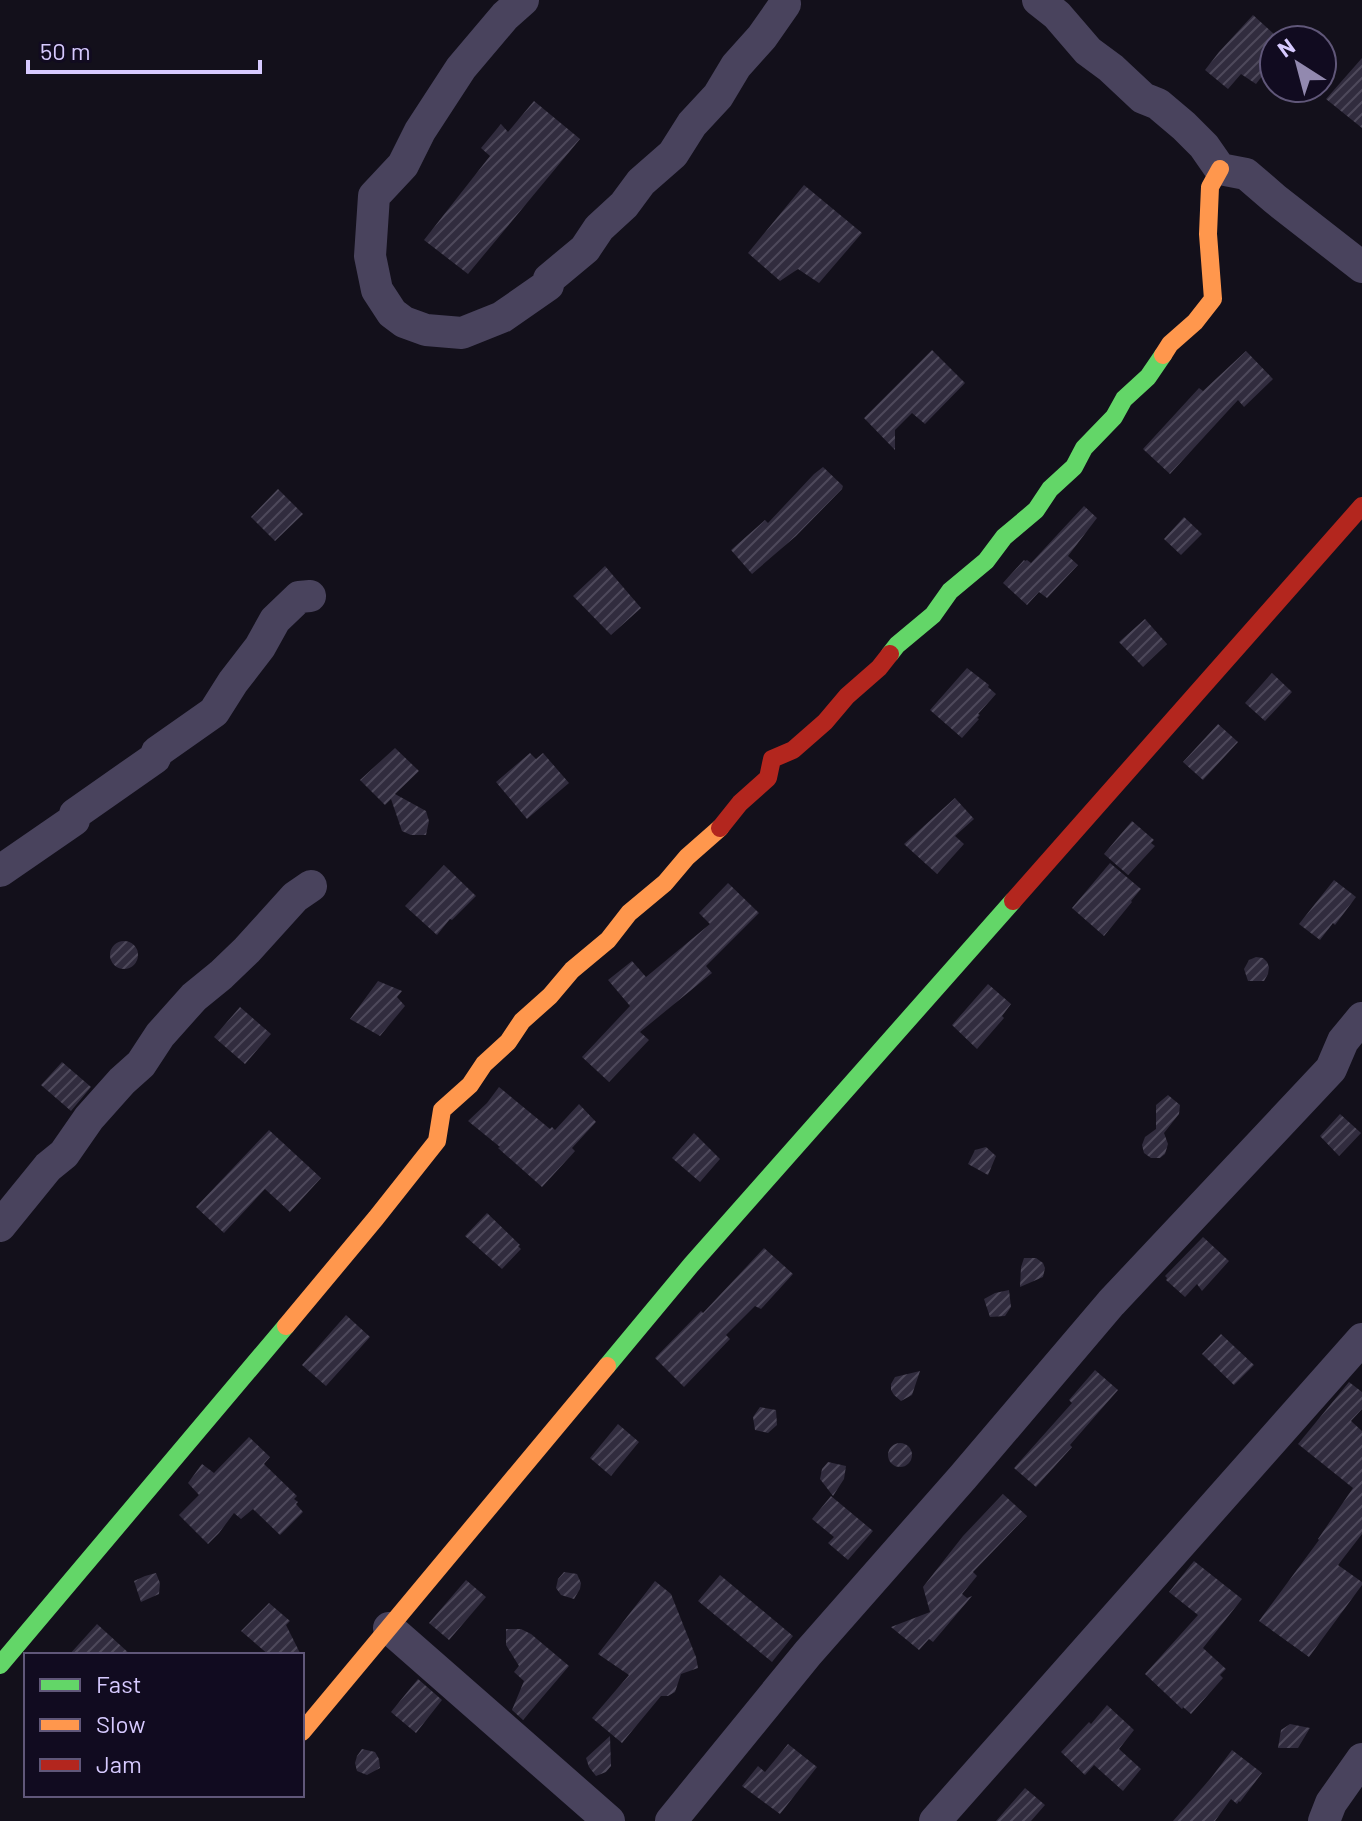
<svg xmlns="http://www.w3.org/2000/svg" width="1362" height="1821" font-family="Barlow,sans-serif">
	<defs>
		<pattern id="building-hatch" width="6" height="6" patternUnits="userSpaceOnUse" patternTransform="scale(2)"><rect width="6" height="6" fill="#312c3e"/><path d="M-1 1l2-2M0 6l6-6M5 7l2-2" fill="none" stroke="#4e495b"/></pattern>
	</defs>
	<rect width="100%" height="100%" fill="#13101b"/>
	<path fill="url(#building-hatch)" d="M 1253,15 L 1274,34 L 1274,61 L 1256,84 L 1241,74 L 1228,89 L 1205,70 L 1219,52 Z
		M 1362,58 L 1362,128 L 1326,99 Z
		M 534,101 L 580,139 L 468,274 L 424,240 L 490,156 L 481,148 L 501,124 L 508,132 Z
		M 804,185 L 862,233 L 819,283 L 798,269 L 780,281 L 748,253 Z
		M 932,350 L 965,383 L 925,424 L 912,413 L 895,430 L 895,450 L 864,418 Z
		M 1246,351 L 1273,379 L 1244,407 L 1238,400 L 1170,474 L 1143,449 L 1199,388 L 1203,391 Z
		M 823,467 L 843,486 L 842,489 L 796,536 L 752,574 L 731,550 L 765,520 L 768,523 L 814,474 Z
		M 278,489 L 303,514 L 275,541 L 251,517 Z
		M 1084,506 L 1097,518 L 1068,556 L 1078,565 L 1047,598 L 1039,592 L 1027,605 L 1003,583 L 1024,560 L 1025,561 L 1027,560 L 1031,563 Z
		M 1184,517 L 1202,534 L 1181,555 L 1164,539 Z
		M 605,566 L 641,608 L 611,635 L 573,596 Z
		M 1145,619 L 1167,644 L 1143,667 L 1119,642 Z
		M 967,668 L 989,685 L 988,687 L 996,694 L 978,714 L 980,715 L 977,718 L 979,719 L 962,738 L 930,710 Z
		M 1272,673 L 1292,692 L 1265,721 L 1245,703 Z
		M 1218,724 L 1238,742 L 1203,780 L 1183,762 Z
		M 395,748 L 419,771 L 395,794 L 426,811 L 429,821 L 426,835 L 411,835 L 402,831 L 391,799 L 385,805 L 360,780 Z
		M 530,753 L 536,759 L 543,753 L 569,783 L 527,819 L 496,782 Z
		M 955,798 L 974,819 L 955,836 L 964,844 L 937,874 L 904,844 Z
		M 1132,821 L 1154,840 L 1151,843 L 1155,846 L 1128,875 L 1104,854 Z
		M 1110,863 L 1141,889 L 1131,901 L 1132,902 L 1104,936 L 1072,908 Z
		M 444,865 L 476,896 L 452,920 L 450,919 L 437,935 L 405,906 Z
		M 1334,880 L 1356,897 L 1335,925 L 1333,923 L 1320,940 L 1299,924 Z
		M 728,883 L 759,913 L 706,966 L 712,973 L 640,1032 L 649,1040 L 609,1082 L 582,1057 L 630,1006 L 608,980 L 632,961 L 646,977 L 710,924 L 699,913 Z
		M110 955a14 14 0 1 1 28 0a14 14 0 1 1-28 0Z
		M 1256,957 L 1263,958 L 1267,962 L 1269,967 L 1268,974 L 1264,981 L 1248,981 L 1244,969 L 1249,960 Z
		M 378,981 L 402,991 L 397,997 L 405,1006 L 380,1036 L 350,1019 Z
		M 988,984 L 1011,1004 L 1002,1016 L 1004,1018 L 977,1049 L 952,1025 Z
		M 240,1007 L 271,1034 L 245,1064 L 214,1037 Z
		M 62,1062 L 91,1087 L 71,1111 L 41,1085 Z
		M 499,1087 L 550,1129 L 552,1127 L 555,1130 L 579,1104 L 596,1122 L 572,1148 L 575,1151 L 542,1187 L 498,1148 L 500,1147 L 468,1121 L 487,1103 Z
		M 1168,1095 L 1180,1105 L 1179,1114 L 1164,1133 L 1168,1144 L 1165,1154 L 1160,1158 L 1151,1158 L 1144,1153 L 1142,1145 L 1145,1137 L 1156,1129 L 1156,1105 Z
		M 1340,1114 L 1361,1133 L 1339,1156 L 1320,1136 Z
		M 269,1130 L 321,1178 L 290,1212 L 265,1189 L 224,1233 L 196,1207 Z
		M 694,1133 L 720,1159 L 700,1182 L 672,1158 Z
		M 986,1147 L 996,1156 L 988,1175 L 968,1164 L 975,1150 Z
		M 487,1213 L 520,1245 L 518,1246 L 521,1249 L 502,1269 L 465,1236 Z
		M 1203,1237 L 1229,1261 L 1202,1291 L 1197,1284 L 1185,1297 L 1166,1280 L 1167,1278 L 1165,1276 Z
		M 764,1248 L 793,1274 L 761,1309 L 755,1306 L 726,1335 L 730,1339 L 684,1387 L 655,1358 L 701,1311 L 703,1313 Z
		M 1024,1258 L 1036,1258 L 1043,1263 L 1045,1268 L 1043,1277 L 1020,1287 L 1021,1267 Z
		M 1009,1290 L 1011,1307 L 1005,1316 L 990,1317 L 984,1299 L 995,1293 Z
		M 346,1315 L 370,1337 L 326,1386 L 302,1365 Z
		M 1221,1334 L 1254,1365 L 1234,1385 L 1202,1354 Z
		M 1095,1370 L 1118,1390 L 1070,1445 L 1072,1447 L 1036,1487 L 1014,1468 L 1072,1403 L 1069,1400 Z
		M 920,1371 L 912,1395 L 901,1401 L 894,1395 L 891,1390 L 891,1384 L 895,1377 Z
		M 1349,1382 L 1362,1392 L 1362,1409 L 1351,1421 L 1362,1431 L 1362,1534 L 1338,1565 L 1362,1582 L 1362,1585 L 1309,1657 L 1259,1621 L 1319,1540 L 1318,1539 L 1353,1488 L 1298,1444 Z
		M 760,1407 L 776,1410 L 777,1425 L 768,1433 L 755,1430 L 753,1417 Z
		M 618,1424 L 639,1442 L 611,1476 L 590,1458 Z
		M 249,1437 L 270,1457 L 264,1464 L 297,1496 L 294,1499 L 298,1502 L 296,1504 L 303,1512 L 280,1535 L 253,1509 L 241,1519 L 234,1513 L 219,1533 L 208,1544 L 179,1515 L 199,1495 L 188,1483 L 202,1464 L 214,1473 Z
		M888 1455a12 12 0 1 1 24 0a12 12 0 1 1-24 0Z
		M 828,1462 L 846,1466 L 844,1479 L 833,1496 L 820,1479 L 822,1469 Z
		M 1003,1494 L 1027,1516 L 973,1572 L 977,1576 L 962,1594 L 967,1598 L 972,1596 L 933,1642 L 929,1639 L 919,1650 L 891,1627 L 930,1612 L 923,1587 L 963,1536 Z
		M 831,1496 L 873,1531 L 848,1560 L 828,1543 L 834,1537 L 812,1519 Z
		M 1194,1561 L 1242,1599 L 1203,1648 L 1226,1669 L 1220,1675 L 1223,1678 L 1191,1714 L 1183,1707 L 1182,1709 L 1145,1674 L 1198,1615 L 1169,1592 Z
		M 564,1572 L 577,1574 L 581,1583 L 580,1589 L 574,1599 L 561,1595 L 556,1588 L 558,1579 Z
		M 156,1573 L 160,1583 L 159,1594 L 141,1602 L 134,1581 L 145,1576 Z
		M 720,1575 L 793,1636 L 772,1662 L 698,1601 Z
		M 466,1580 L 486,1597 L 449,1640 L 429,1623 Z
		M 655,1581 L 671,1594 L 696,1657 L 698,1668 L 681,1674 L 675,1692 L 668,1696 L 661,1696 L 622,1743 L 592,1718 L 629,1675 L 598,1654 Z
		M 269,1603 L 290,1621 L 286,1625 L 301,1655 L 269,1655 L 241,1631 Z
		M 97,1624 L 131,1655 L 69,1655 Z
		M 506,1629 L 521,1629 L 531,1634 L 569,1666 L 523,1720 L 512,1710 L 524,1681 L 514,1672 L 519,1666 L 506,1645 Z
		M 418,1679 L 442,1700 L 416,1733 L 391,1712 Z
		M 1107,1705 L 1134,1730 L 1119,1749 L 1141,1769 L 1123,1791 L 1094,1765 L 1085,1775 L 1061,1752 L 1089,1722 L 1091,1724 Z
		M 1290,1724 L 1310,1728 L 1298,1748 L 1278,1748 L 1281,1730 Z
		M 610,1736 L 611,1766 L 606,1772 L 596,1776 L 589,1767 L 586,1758 Z
		M 788,1744 L 817,1767 L 780,1814 L 742,1786 L 758,1766 L 765,1772 Z
		M 362,1749 L 375,1752 L 379,1759 L 380,1768 L 367,1775 L 357,1771 L 355,1763 L 357,1756 Z
		M 1232,1750 L 1262,1773 L 1240,1802 L 1239,1801 L 1237,1804 L 1231,1799 L 1215,1821 L 1173,1821 L 1211,1778 Z
		M 1025,1788 L 1045,1805 L 1031,1821 L 996,1821 Z"/>
	<g fill="none" stroke-linecap="round" stroke-linejoin="round">
		<path stroke="#49435d" stroke-width="32" d="M 523,0 L 505,16 L 461,68 L 420,131 L 403,165 L 374,196 L 370,256 L 377,290 L 392,313 L 404,322 L 426,330 L 462,333 L 502,317 L 548,285 L 549,279 L 585,249 L 599,228 L 624,205 L 641,182 L 673,154 L 692,124 L 718,96 L 736,66 L 762,37 L 785,4
			M 1038,0 L 1057,15 L 1088,51 L 1111,68 L 1143,98 L 1158,104 L 1184,126 L 1204,146 L 1220,169 L 1246,174 L 1275,199 L 1362,267
			M 0,871 L 74,820 L 75,814 L 155,758 L 157,752 L 214,712 L 233,682 L 260,647 L 275,620 L 299,597 L 310,596
			M 0,1226 L 48,1167 L 64,1154 L 89,1118 L 122,1081 L 141,1064 L 160,1035 L 194,997 L 221,975 L 247,950 L 295,897 L 311,886
			M 389,1628 L 609,1821
			M 671,1821 L 808,1653 L 963,1477 L 1111,1303 L 1331,1069 L 1343,1041 L 1362,1018
			M 935,1821 L 1362,1339
			M 1324,1821 L 1331,1803 L 1362,1759"/>
		<path stroke="#63d668" stroke-width="18" d="M 890,654 L 897,645 L 933,615 L 950,591 L 986,561 L 1004,537 L 1036,510 L 1050,489 L 1074,467 L 1084,448 L 1114,417 L 1124,399 L 1148,377 L 1163,355
			M 607,1366 L 691,1265 L 1013,901
			M 0,1665 L 286,1326"/>
		<path stroke="#ff974d" stroke-width="18" d="M 1163,355 L 1170,344 L 1195,322 L 1213,299 L 1208,234 L 1210,187 L 1220,169
			M 286,1326 L 376,1218 L 437,1141 L 442,1110 L 470,1085 L 484,1064 L 508,1042 L 522,1021 L 550,996 L 572,970 L 608,940 L 629,913 L 665,883 L 687,857 L 720,828
			M 302,1732 L 607,1366"/>
		<path stroke="#b3261e" stroke-width="18" d="M 720,828 L 740,803 L 768,778 L 772,759 L 793,750 L 825,722 L 847,696 L 879,668 L 890,654
			M 1013,901 L 1362,506"/>
	</g>
	<rect x="24" y="1653" width="280" height="144" fill="#110b20" stroke="#605779" stroke-width="2"/>
	<rect x="40" y="1679" width="40" height="12" fill="#63d668" stroke="#605779" stroke-width="2"/>
	<text x="96" y="1693" font-size="24" fill="#d7caff">Fast</text>
	<rect x="40" y="1719" width="40" height="12" fill="#ff974d" stroke="#605779" stroke-width="2"/>
	<text x="96" y="1733" font-size="24" fill="#d7caff">Slow</text>
	<rect x="40" y="1759" width="40" height="12" fill="#b3261e" stroke="#605779" stroke-width="2"/>
	<text x="96" y="1773" font-size="24" fill="#d7caff">Jam</text>
	<g transform="translate(1298 64) rotate(324)"><circle r="38" fill="#110b20" stroke="#605779" stroke-width="2"/>
	<path d="M0-6L14 30L0 20L-14 30Z" fill="#9289af"/>
	<text y="-12" font-size="22" font-weight="bold" text-anchor="middle" fill="#d7caff">N</text>
	</g>
	<path d="M28 60v12h232v-12" fill="none" stroke="#d7caff" stroke-width="4"/>
	<text x="40" y="60" font-size="24" fill="#d7caff" stroke="#110b20" stroke-width="6" paint-order="stroke">50 m</text>
</svg>
